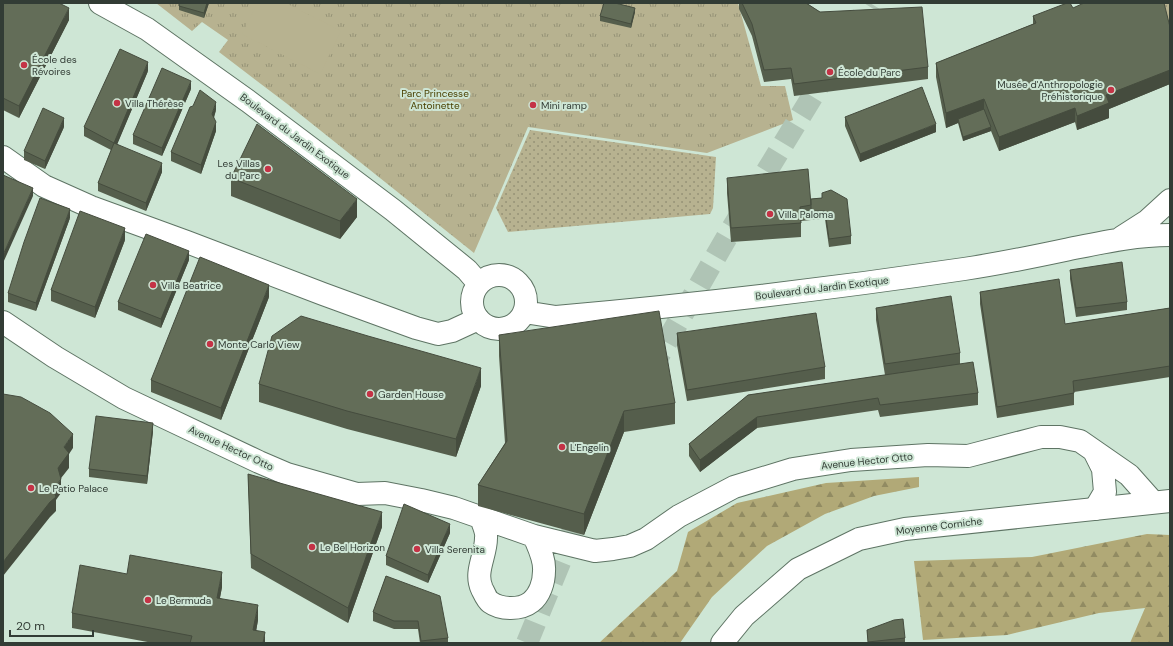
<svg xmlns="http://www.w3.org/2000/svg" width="1173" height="646" font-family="'DM Sans',sans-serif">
	<defs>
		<pattern id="grass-dots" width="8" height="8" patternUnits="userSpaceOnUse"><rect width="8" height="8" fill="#b7b290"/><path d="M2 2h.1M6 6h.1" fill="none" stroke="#959276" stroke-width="1.8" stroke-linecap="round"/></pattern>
		<pattern id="forest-firs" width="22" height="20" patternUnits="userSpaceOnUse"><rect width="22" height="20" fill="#b1a977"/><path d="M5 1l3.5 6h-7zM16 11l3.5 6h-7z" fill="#918b62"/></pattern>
		<pattern id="park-tufts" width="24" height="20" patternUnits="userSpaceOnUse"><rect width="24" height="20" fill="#b7b290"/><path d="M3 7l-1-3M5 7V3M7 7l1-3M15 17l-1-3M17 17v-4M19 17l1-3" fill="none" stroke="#959276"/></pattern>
	</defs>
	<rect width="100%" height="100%" fill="#cee6d5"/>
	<path fill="url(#grass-dots)" d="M 1161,3 L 1170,3 L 1170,41 Z
		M 530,130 L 716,157 L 713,208 L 710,214 L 508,232 L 496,208 Z"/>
	<path fill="url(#forest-firs)" d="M 919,477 L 919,487 L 874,496 L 825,514 L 767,546 L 712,597 L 680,643 L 599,643 L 677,571 L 688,532 L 737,503 L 826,483 Z
		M 1147,534 L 1170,535 L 1170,643 L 1130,643 L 1145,608 L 1099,613 L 1007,635 L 923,640 L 914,561 L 1032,557 Z"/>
	<path fill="url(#park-tufts)" d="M 156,3 L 738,3 L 761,86 L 785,86 L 793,120 L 707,153 L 528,127 L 474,253 L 286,103 L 219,52 L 228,40 L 202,22 L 192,31 Z"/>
	<path fill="#b7b290" d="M 258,3 L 286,3 L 341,31 L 320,74 L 242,34 Z"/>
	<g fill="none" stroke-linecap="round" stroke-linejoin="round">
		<path stroke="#afc4b5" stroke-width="22" stroke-dasharray="22 11" stroke-linecap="butt" d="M 851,34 L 870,3
			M 650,371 L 731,230 L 829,69
			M 527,643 L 574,528"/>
		<defs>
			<path id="minor" d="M 3,157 L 44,186 L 91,207 L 187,242 L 323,294 L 416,328 L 438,334 L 452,331 L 478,319
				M 3,322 L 55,357 L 124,398 L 259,462 L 287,474 L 357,494 L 385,493 L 421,500 L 454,508 L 534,536 L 595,551 L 613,549 L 630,546 L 646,539 L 679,516 L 734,487 L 793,469 L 851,460 L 928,455 L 968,456 L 1041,437 L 1060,437 L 1080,441 L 1129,475 L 1153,502
				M 1094,451 L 1103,469 L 1105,492 L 1095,509
				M 481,518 C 483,524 487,532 486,538 C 486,556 474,572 482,589 C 484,593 487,600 490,602 C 501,610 521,610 531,602 C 540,595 544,582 544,571 C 545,559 539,548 534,536"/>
			<path id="secondary" d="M 100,3 L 147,29 L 248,101 L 393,210 L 467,270 L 479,284
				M 1122,237 L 1147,221 L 1170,200
				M472 302a27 27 0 1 1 54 0a27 27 0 1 1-54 0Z
				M 524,312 L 556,317 C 692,305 829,289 964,269 C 998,264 1032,257 1065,250 C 1100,243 1134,235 1170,235"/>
			<path id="primary" d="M 722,643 L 744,616 L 798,569 L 859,539 L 905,529 L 1170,501"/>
		</defs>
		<use href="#minor" stroke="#5e7464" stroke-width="24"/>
		<use href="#secondary" stroke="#5e7464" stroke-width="24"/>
		<use href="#primary" stroke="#5e7464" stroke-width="24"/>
		<use href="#minor" stroke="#fff" stroke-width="22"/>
		<use href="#secondary" stroke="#fff" stroke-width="22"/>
		<use href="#primary" stroke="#fff" stroke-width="22"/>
	</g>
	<path fill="#555e4c" d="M 3,3 L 69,20 L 19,118 L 3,110 Z
		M 179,3 L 209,3 L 204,18 L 179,10 Z
		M 739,3 L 806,3 L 820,12 L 928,67 L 928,79 L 794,96 L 791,79 L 764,82 L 752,36 L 739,9 Z
		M 1073,8 L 1170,27 L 1170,84 L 1109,109 L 1109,118 L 1077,130 L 1075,122 L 999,151 L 991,131 L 963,141 L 958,123 L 946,128 L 936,77 L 936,63 L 1033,24 L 1033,16 Z
		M 635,12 L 631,28 L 600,21 L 600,16 Z
		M 148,71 L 117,144 L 162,172 L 146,211 L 98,191 L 98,183 L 111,150 L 84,136 L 84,127 Z
		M 191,89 L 162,156 L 133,144 L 133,135 Z
		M 216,110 L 214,118 L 216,131 L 201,174 L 171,161 L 171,152 Z
		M 845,117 L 936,132 L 860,162 L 845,126 Z
		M 64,127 L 45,169 L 24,160 L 24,151 Z
		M 231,178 L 357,217 L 340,239 L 231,196 Z
		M 727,178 L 811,199 L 822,198 L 822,193 L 851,236 L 851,244 L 829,247 L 825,219 L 811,220 L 801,221 L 801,237 L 731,242 L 727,193 Z
		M 70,218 L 36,311 L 8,302 L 8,293 Z
		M 125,240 L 95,318 L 51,301 L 51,290 Z
		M 189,260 L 161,328 L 118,310 L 118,302 Z
		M 1070,270 L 1127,302 L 1127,310 L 1076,317 L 1070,279 Z
		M 980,292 L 1065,324 L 1170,308 L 1170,377 L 1074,392 L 1074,405 L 997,418 L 980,304 Z
		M 269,297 L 221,420 L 151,392 L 151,380 Z
		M 876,308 L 960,353 L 960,364 L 978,393 L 978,405 L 880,417 L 878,410 L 757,428 L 700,472 L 689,456 L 689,444 L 748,395 L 885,375 L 876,320 Z
		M 677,333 L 825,367 L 825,379 L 687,401 L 677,345 Z
		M 499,335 L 675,403 L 675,424 L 624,432 L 584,535 L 478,506 L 478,485 L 505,443 L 499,356 Z
		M 259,384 L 481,386 L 456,457 L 347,429 L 259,402 Z
		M 153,431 L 147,484 L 89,477 L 89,469 Z
		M 248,474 L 382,527 L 348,623 L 251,568 Z
		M 450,533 L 428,583 L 386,565 L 386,556 Z
		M 127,574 L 222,587 L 220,598 L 258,620 L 256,631 L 265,643 L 153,643 L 72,628 L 72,613 Z
		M 386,576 L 448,638 L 448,643 L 420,643 L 418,629 L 394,629 L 373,621 L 373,612 Z
		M 867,630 L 905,638 L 905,642 L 896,643 L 868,643 Z"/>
	<path fill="#454c3e" d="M 207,3 L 209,3 L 204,18 L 204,13 Z
		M 69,8 L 69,20 L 19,118 L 19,106 Z
		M 635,8 L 635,12 L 631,28 L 631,24 Z
		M 148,62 L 148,71 L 114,152 L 114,143 Z
		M 1170,70 L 1170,84 L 1109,109 L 1109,118 L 1077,130 L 1077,116 L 1106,95 Z
		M 191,81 L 191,89 L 162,156 L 162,148 Z
		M 984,99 L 984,113 L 958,119 L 958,123 L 946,128 L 946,113 Z
		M 216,102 L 216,110 L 212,122 L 212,114 Z
		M 1075,108 L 1075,122 L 999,151 L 999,137 Z
		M 64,118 L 64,127 L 45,169 L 45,161 Z
		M 216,122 L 216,131 L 201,174 L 201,165 Z
		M 936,124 L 936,132 L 860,162 L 860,154 Z
		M 991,127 L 991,131 L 963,141 L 963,137 Z
		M 162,163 L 162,172 L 146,211 L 146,203 Z
		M 33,188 L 33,196 L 3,263 L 3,255 Z
		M 357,199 L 357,217 L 340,239 L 340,221 Z
		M 70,209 L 70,218 L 36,311 L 36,303 Z
		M 125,228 L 125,240 L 95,318 L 95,307 Z
		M 189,251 L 189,260 L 161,328 L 161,319 Z
		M 269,285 L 269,297 L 221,420 L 221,408 Z
		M 481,368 L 481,386 L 456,457 L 456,439 Z
		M 624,411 L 624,432 L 584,535 L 584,514 Z
		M 757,417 L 757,428 L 700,472 L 700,460 Z
		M 153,423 L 153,431 L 147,484 L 147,476 Z
		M 73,434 L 73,448 L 69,454 L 69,468 L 58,482 L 58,468 L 64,447 Z
		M 61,479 L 61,493 L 56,500 L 56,511 L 50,517 L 3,576 L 3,562 Z
		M 382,512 L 382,527 L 348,623 L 348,608 Z
		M 450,524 L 450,533 L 428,583 L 428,575 Z
		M 222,572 L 222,587 L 217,612 L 217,598 Z
		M 258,605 L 258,620 L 254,643 L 253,630 Z
		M 265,632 L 265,643 L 263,643 Z"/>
	<path fill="#636d58" stroke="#454c3e" d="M 3,3 L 59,3 L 69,8 L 19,106 L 3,98 Z
		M 179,3 L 207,3 L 204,13 L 179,6 Z
		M 604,3 L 615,3 L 635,8 L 631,24 L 600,16 Z
		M 742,3 L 806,3 L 820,12 L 922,7 L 928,67 L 794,84 L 791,68 L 764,70 L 752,24 Z
		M 1067,3 L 1070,3 L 1073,8 L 1084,3 L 1164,3 L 1170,27 L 1170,70 L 1106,95 L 1109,103 L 1077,116 L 1075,108 L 999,137 L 984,99 L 946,113 L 936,63 L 1036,23 L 1033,16 Z
		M 120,49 L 148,62 L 114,143 L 84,127 Z
		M 162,68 L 191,81 L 162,148 L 133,135 Z
		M 922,87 L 936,124 L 860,154 L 845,117 Z
		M 200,90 L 216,102 L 212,114 L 216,122 L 201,165 L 171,152 L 190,107 L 193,106 Z
		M 43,108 L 64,118 L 45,161 L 24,151 Z
		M 984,109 L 991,127 L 963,137 L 958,119 Z
		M 257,124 L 357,199 L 340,221 L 231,178 Z
		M 114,143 L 162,163 L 146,203 L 98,183 Z
		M 808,169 L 811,205 L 800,207 L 801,223 L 731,228 L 727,178 Z
		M 3,175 L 33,188 L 3,255 Z
		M 831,190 L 847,199 L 851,236 L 829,239 L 825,211 L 811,211 L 811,199 L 822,198 L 822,193 Z
		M 40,198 L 70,209 L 36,303 L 8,293 L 24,242 Z
		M 80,211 L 125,228 L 95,307 L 51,290 Z
		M 146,234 L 189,251 L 161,319 L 118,302 Z
		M 200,257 L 269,285 L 221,408 L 151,380 Z
		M 1122,262 L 1127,302 L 1076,308 L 1070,270 Z
		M 1059,279 L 1065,324 L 1170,308 L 1170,366 L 1073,381 L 1074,393 L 997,407 L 980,292 Z
		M 951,296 L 960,353 L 885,364 L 876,308 Z
		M 659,311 L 675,403 L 624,411 L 584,514 L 478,485 L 507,441 L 499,335 Z
		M 816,313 L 825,367 L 687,390 L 677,333 Z
		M 301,316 L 368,336 L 481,368 L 456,439 L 347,411 L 259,384 L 272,336 Z
		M 973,362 L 978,393 L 880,405 L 878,398 L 757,417 L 700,460 L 689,444 L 748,395 Z
		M 3,394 L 21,397 L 50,413 L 73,434 L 64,447 L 69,453 L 58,468 L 61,479 L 53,489 L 56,497 L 50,502 L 3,562 Z
		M 96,416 L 153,423 L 147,476 L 89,469 Z
		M 248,474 L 382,512 L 348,608 L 251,554 Z
		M 404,504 L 450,524 L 428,575 L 386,556 Z
		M 130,555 L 222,572 L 217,598 L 258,605 L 253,630 L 265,632 L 263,643 L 190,643 L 192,636 L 72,613 L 80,565 L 127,574 Z
		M 386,576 L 440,596 L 448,638 L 421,641 L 418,621 L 394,621 L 373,612 Z
		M 903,619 L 905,638 L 868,642 L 867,630 L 894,620 Z"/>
	<g fill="#c43346" stroke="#cee6d5" stroke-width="1.5">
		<circle cx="24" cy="65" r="4"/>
		<circle cx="830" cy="72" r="4"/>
		<circle cx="1111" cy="90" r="4"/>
		<circle cx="117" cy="103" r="4"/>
		<circle cx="533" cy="105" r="4"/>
		<circle cx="268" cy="169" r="4"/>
		<circle cx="770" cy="214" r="4"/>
		<circle cx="153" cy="285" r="4"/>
		<circle cx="210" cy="344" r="4"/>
		<circle cx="370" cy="394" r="4"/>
		<circle cx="562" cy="447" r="4"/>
		<circle cx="31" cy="488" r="4"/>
		<circle cx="312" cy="547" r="4"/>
		<circle cx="417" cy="549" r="4"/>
		<circle cx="148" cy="600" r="4"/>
	</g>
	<g text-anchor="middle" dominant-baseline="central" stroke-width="4" stroke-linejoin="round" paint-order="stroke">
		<g font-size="10" fill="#323c35" stroke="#cee6d5" text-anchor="start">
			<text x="32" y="59">École des<tspan x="32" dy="12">Révoires</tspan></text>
			<text x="838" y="72">École du Parc</text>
			<text x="1103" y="84" text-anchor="end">Musée d'Anthropologie<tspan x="1103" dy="12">Préhistorique</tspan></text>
			<text x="125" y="103">Villa Thérèse</text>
			<text x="541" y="105">Mini ramp</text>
			<text x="260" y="163" text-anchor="end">Les Villas<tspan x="260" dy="12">du Parc</tspan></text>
			<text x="778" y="214">Villa Paloma</text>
			<text x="161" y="285">Villa Beatrice</text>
			<text x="218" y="344">Monte Carlo View</text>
			<text x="378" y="394">Garden House</text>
			<text x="570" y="447">L'Engelin</text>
			<text x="39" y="488">Le Patio Palace</text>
			<text x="320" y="547">Le Bel Horizon</text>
			<text x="425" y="549">Villa Serenita</text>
			<text x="156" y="600">Le Bermuda</text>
		</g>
		<g font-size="10" fill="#4a4100" stroke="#cee6d5">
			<text x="435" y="93">Parc Princesse<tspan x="435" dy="12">Antoinette</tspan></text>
		</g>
		<g font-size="10" fill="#323c35" stroke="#cee6d5">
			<text transform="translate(295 136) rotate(37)">Boulevard du Jardin Exotique</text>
			<text transform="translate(822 288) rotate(-7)">Boulevard du Jardin Exotique</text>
			<text transform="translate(231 448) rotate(25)">Avenue Hector Otto</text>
			<text transform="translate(867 461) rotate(-6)">Avenue Hector Otto</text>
			<text transform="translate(939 526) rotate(-7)">Moyenne Corniche</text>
		</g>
	</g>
	<rect width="1173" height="646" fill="none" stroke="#323c35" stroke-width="8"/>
	<path d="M10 630v6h83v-6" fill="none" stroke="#323c35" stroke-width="2"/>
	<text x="16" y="630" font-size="12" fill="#323c35" stroke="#cee6d5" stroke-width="3" paint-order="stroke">20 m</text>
</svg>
